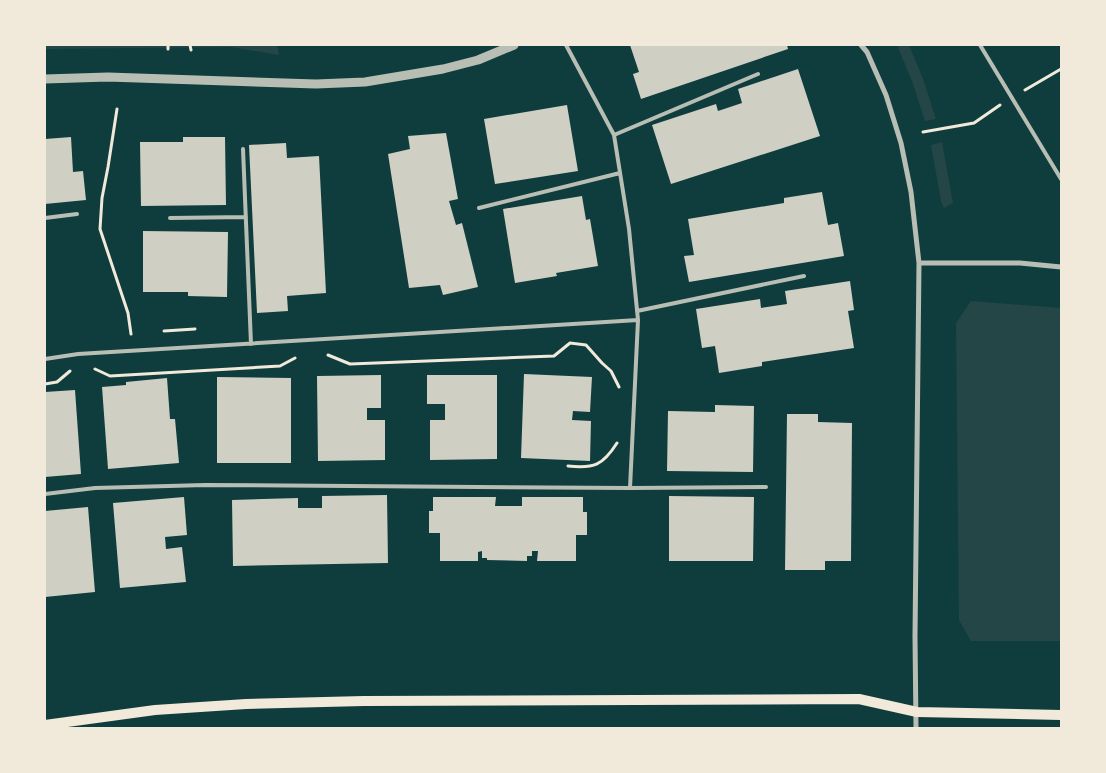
<svg xmlns="http://www.w3.org/2000/svg" width="1106" height="773" font-family="Manrope,sans-serif">
	<rect width="100%" height="100%" fill="#0f3d3e"/>
	<path fill="#244646" d="M 45,45 L 277,45 L 279,55 L 231,47 L 45,49 Z
		M 897,45 L 909,45 L 923,79 L 936,119 L 925,121 L 912,81 Z
		M 942,142 L 953,203 L 944,208 L 941,201 L 931,145 Z
		M 971,301 L 1061,308 L 1061,641 L 971,641 L 959,620 L 956,323 Z"/>
	<path fill="#cfcfc3" d="M 630,45 L 787,45 L 788,49 L 641,99 L 633,74 L 639,72 Z
		M 798,69 L 820,136 L 671,184 L 652,125 L 716,104 L 718,111 L 742,103 L 738,89 Z
		M 567,105 L 578,171 L 495,184 L 484,119 Z
		M 446,133 L 458,199 L 449,201 L 456,225 L 462,223 L 478,287 L 443,295 L 440,285 L 409,288 L 388,154 L 410,149 L 408,136 Z
		M 71,137 L 73,172 L 83,171 L 86,200 L 45,204 L 45,139 Z
		M 183,137 L 225,137 L 226,205 L 141,206 L 140,142 L 183,142 Z
		M 286,143 L 287,158 L 319,156 L 326,293 L 287,296 L 288,311 L 257,313 L 249,145 Z
		M 822,192 L 828,225 L 838,223 L 844,256 L 689,282 L 684,256 L 694,255 L 688,219 L 784,203 L 784,198 Z
		M 582,196 L 586,220 L 590,219 L 598,266 L 556,273 L 557,276 L 515,283 L 503,209 Z
		M 143,231 L 228,232 L 227,297 L 188,296 L 188,292 L 143,292 Z
		M 850,281 L 854,310 L 848,311 L 854,348 L 762,362 L 762,366 L 719,373 L 715,346 L 702,348 L 696,309 L 760,299 L 761,308 L 787,304 L 785,291 Z
		M 524,374 L 592,377 L 590,412 L 573,411 L 572,420 L 591,421 L 590,461 L 521,458 Z
		M 381,375 L 381,408 L 367,408 L 367,420 L 385,420 L 385,460 L 318,461 L 317,376 Z
		M 427,375 L 497,375 L 497,459 L 430,460 L 430,420 L 445,420 L 445,404 L 427,404 Z
		M 217,377 L 291,378 L 291,463 L 217,463 Z
		M 167,378 L 170,419 L 175,419 L 179,463 L 108,469 L 102,387 L 126,385 L 126,382 Z
		M 75,390 L 81,474 L 45,477 L 45,392 Z
		M 715,405 L 754,406 L 753,472 L 667,471 L 668,411 L 715,412 Z
		M 787,414 L 818,414 L 818,422 L 852,423 L 851,561 L 825,561 L 825,570 L 785,570 Z
		M 387,495 L 388,563 L 233,566 L 232,500 L 298,498 L 298,508 L 322,508 L 322,496 Z
		M 669,496 L 754,497 L 753,561 L 669,561 Z
		M 184,497 L 187,535 L 165,537 L 166,549 L 182,547 L 186,582 L 120,588 L 113,503 Z
		M 433,497 L 496,497 L 495,506 L 522,506 L 522,497 L 583,497 L 583,512 L 587,512 L 587,535 L 576,535 L 576,561 L 537,561 L 538,551 L 532,551 L 532,556 L 527,556 L 527,561 L 487,560 L 487,558 L 482,558 L 482,551 L 478,552 L 478,561 L 440,561 L 440,533 L 429,533 L 429,511 L 433,511 Z
		M 88,507 L 95,592 L 45,597 L 45,511 Z"/>
	<g fill="none" stroke-linecap="round" stroke-linejoin="round">
		<path stroke="#f1e9da" stroke-width="3" d="M 190,45 L 191,50
			M 168,49 L 168,45
			M 1025,90 L 1061,69
			M 117,109 L 108,167 L 102,198 L 100,229 L 128,313 L 131,334
			M 923,132 L 974,123 L 1000,105
			M 164,331 L 195,329
			M 328,355 L 350,364 L 554,356 L 570,343 L 586,345 L 602,363 L 611,371 L 619,387
			M 95,369 L 110,376 L 280,366 L 295,358
			M 45,384 L 57,382 L 70,371
			M 568,466 C 594,469 603,465 617,443"/>
		<path stroke="#b8beb3" stroke-width="4" d="M 566,45 L 614,135 L 629,229 L 638,320 L 630,488
			M 980,45 L 1061,179
			M 614,135 L 758,74
			M 243,149 L 251,344
			M 479,208 L 620,173
			M 45,218 L 77,214
			M 170,218 L 246,217
			M 637,311 L 804,276
			M 45,359 L 78,354 L 638,320
			M 45,494 L 95,488 L 205,485 L 630,488 L 766,487"/>
		<path stroke="#b8beb3" stroke-width="5" d="M 861,45 L 867,52 L 886,95 L 901,143 L 911,192 L 919,263 L 915,637 L 916,728
			M 919,263 L 1020,263 L 1061,267"/>
		<path stroke="#b8beb3" stroke-width="9" d="M 45,79 L 108,77 L 316,84 L 365,82 L 443,69 L 478,60 L 514,45"/>
		<path stroke="#f1e9da" stroke-width="10" d="M 45,725 L 155,710 L 246,704 L 364,701 L 859,699 L 917,712 L 1061,715"/>
	</g>
	<rect width="1106" height="773" fill="none" stroke="#f1e9da" stroke-width="92"/>
</svg>
